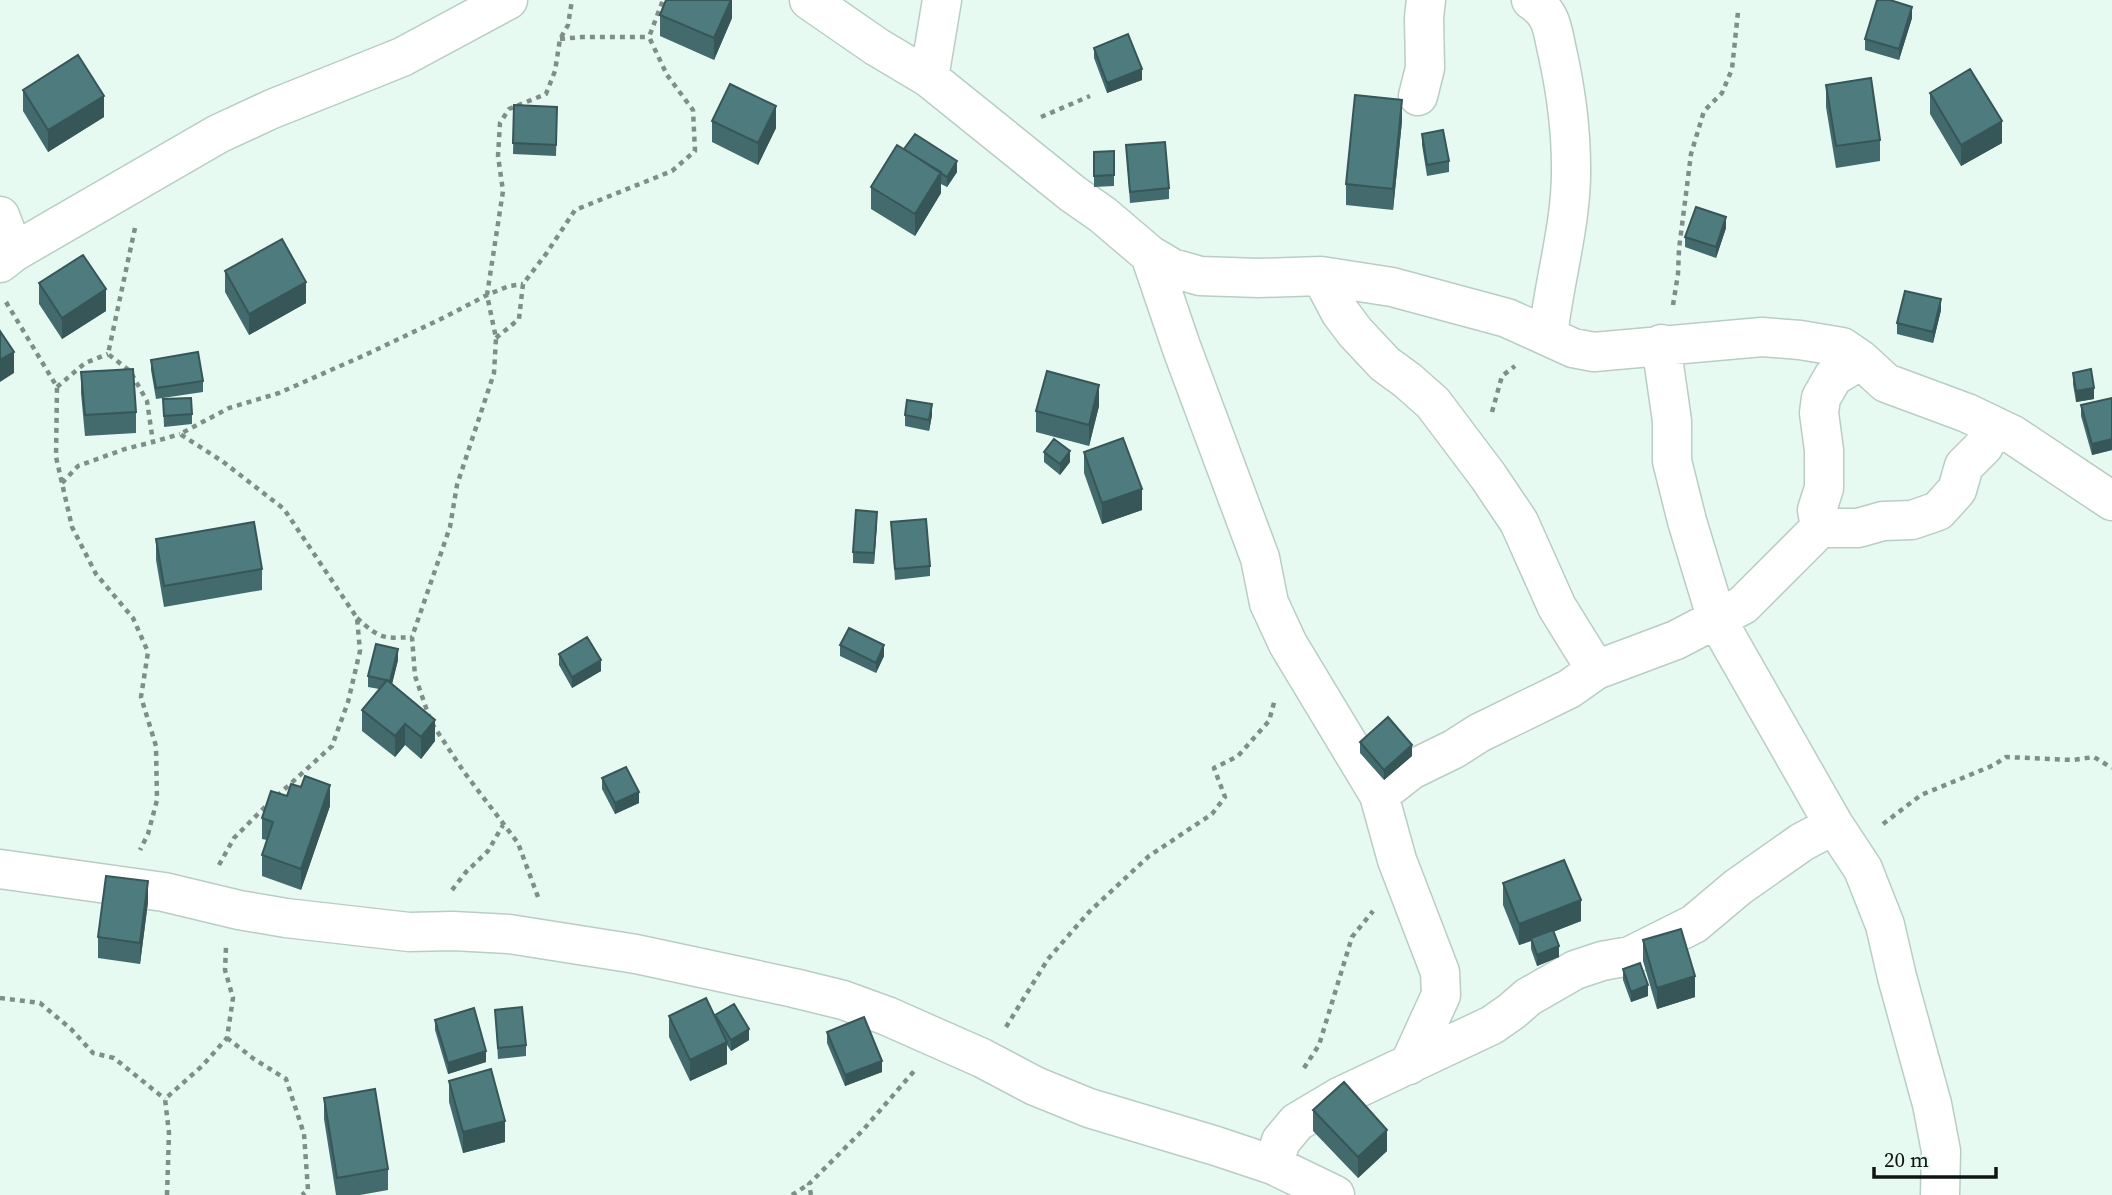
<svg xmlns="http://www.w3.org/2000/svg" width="2112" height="1195" font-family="'Source Serif 4',serif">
	<rect width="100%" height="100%" fill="#e6faf2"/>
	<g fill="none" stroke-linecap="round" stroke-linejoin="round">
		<defs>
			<path id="street" d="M 809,0 L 877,47 L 929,78 L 1073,194 L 1103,215 L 1150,255 L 1172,268 L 1200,276 L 1259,278 L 1321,276 L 1392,287 L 1507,318 L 1573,348 L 1594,352 L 1762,337 L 1800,340 L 1842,347 L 1861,360 L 1886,383 L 1967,413 L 2013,435 L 2112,501
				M 1531,0 C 1554,15 1552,31 1558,55 C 1566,92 1571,129 1571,167 C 1572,223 1554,280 1548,336
				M 929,78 L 942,0
				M 1418,96 L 1425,68 L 1424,18 L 1426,0
				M 0,216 L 14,252
				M 1150,255 L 1182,349 L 1260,558 L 1269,603 L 1288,644 L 1379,795 L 1397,860 L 1440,972 L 1441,995 L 1409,1065
				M 0,263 L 14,252 L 218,134 L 272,109 L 402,57 L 508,0
				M 1321,276 L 1340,312 L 1355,332 L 1385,364 L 1407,380 L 1433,403 L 1488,476 L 1519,522 L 1557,607 L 1596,670
				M 1661,344 L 1672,421 L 1672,461 L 1687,521 L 1717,620 L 1834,825 L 1863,869 L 1885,925 L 1897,977 L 1932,1104 L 1941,1151 L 1940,1195
				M 1820,528 L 1817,510 L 1824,488 L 1824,450 L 1819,413 L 1821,398 L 1833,377 L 1861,360
				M 1379,795 L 1411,770 L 1454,749 L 1479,733 L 1569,689 L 1596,670 L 1676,640 L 1743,605 L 1820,528 L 1858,528 L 1883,521 L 1912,520 L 1938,511 L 1957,490 L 1964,466 L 1984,446 L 1992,425
				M 0,869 L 164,892 L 239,910 L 286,918 L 409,932 L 453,931 L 509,934 L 636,954 L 794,988 L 843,1000 L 887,1016 L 982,1058 L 1035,1086 L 1089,1108 L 1216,1146 L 1273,1165 L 1335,1195
				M 1273,1165 L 1281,1141 L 1297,1122 L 1339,1097 L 1492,1025 L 1512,1011 L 1528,997 L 1575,970 L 1602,961 L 1630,956 L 1694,924 L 1738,887 L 1802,842 L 1834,825"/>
		</defs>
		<use href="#street" stroke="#b9cdc5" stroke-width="41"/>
		<path stroke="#808e88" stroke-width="4.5" stroke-dasharray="5 5" stroke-linecap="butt" d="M 560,39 L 582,37 L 649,37
			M 1041,117 L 1090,96
			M 135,228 L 108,354 L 130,371 L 147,401 L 153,442 L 180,434
			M 6,302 L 57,387 L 56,457 L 72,527 L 96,574 L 133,618 L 148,652 L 141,697 L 156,746 L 157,800 L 148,834 L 140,850
			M 1673,305 L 1678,274 L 1679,249 L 1691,154 L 1704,111 L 1722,93 L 1732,69 L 1738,12
			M 496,338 L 519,319 L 523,284 L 546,254 L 575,210 L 672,171 L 695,151 L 693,110 L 667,75 L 649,37 L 663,0
			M 57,387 L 85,363 L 108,354
			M 1492,412 L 1502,376 L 1515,366
			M 62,483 L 78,466 L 125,449 L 153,442
			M 357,618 C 379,638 382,639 412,637
			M 277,796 L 332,746 L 348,702 L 360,651 L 357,618 L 284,509 L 222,461 L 180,434 L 229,408 L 279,393 L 365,355 L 445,317 L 487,295 L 509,286 L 523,284
			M 1883,824 L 1921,795 L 1994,765 L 2006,757 L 2073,760 L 2094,757 L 2112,768
			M 219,865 L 234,838 L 270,802
			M 452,890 L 466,872 L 488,851 L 503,825
			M 538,897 L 518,843 L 464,772 L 431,722 L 415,676 L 412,637 L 450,527 L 457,485 L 494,373 L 496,338 L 487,295 L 503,191 L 498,156 L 500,123 L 509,109 L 546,94 L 555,71 L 560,39 L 568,25 L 572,0
			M 0,998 L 40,1003 L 71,1029 L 93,1053 L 114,1058 L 165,1099
			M 1006,1027 L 1048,959 L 1089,912 L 1149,856 L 1212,814 L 1225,797 L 1214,768 L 1238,756 L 1269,721 L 1275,699
			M 227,1038 L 254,1059 L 286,1079 L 304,1134 L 308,1190 L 302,1195
			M 1304,1068 L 1319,1045 L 1352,937 L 1373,911
			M 167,1195 L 169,1133 L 165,1099 L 202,1066 L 227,1038 L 233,998 L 225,970 L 226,947
			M 792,1195 L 809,1184
			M 811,1195 L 809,1184 L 863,1130 L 915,1070"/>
		<use href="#street" stroke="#fff" stroke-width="38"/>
	</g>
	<path fill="#436a6c" d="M 732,0 L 732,18 L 714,60 L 660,36 L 660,15 Z
		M 1912,18 L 1899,60 L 1865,50 L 1865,39 Z
		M 1094,48 L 1142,80 L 1107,93 L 1094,58 Z
		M 1826,85 L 1880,140 L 1880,161 L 1836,168 L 1826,107 Z
		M 23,90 L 104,117 L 48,152 L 23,111 Z
		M 1930,93 L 2002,143 L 1961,166 L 1930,114 Z
		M 514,105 L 557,118 L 556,156 L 513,154 Z
		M 712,121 L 776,128 L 758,165 L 712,142 Z
		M 1402,121 L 1393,210 L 1346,205 L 1346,184 Z
		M 1422,134 L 1449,161 L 1449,172 L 1427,176 L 1422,145 Z
		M 1126,145 L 1169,188 L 1169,199 L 1130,203 Z
		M 904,150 L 957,172 L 947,187 L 941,184 L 941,193 L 915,236 L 871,209 L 871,187 Z
		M 1114,151 L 1114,186 L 1094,187 L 1094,152 Z
		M 1726,228 L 1716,258 L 1685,247 L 1685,237 Z
		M 225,271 L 306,303 L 249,335 L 225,292 Z
		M 39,283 L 106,311 L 62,339 L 39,304 Z
		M 1941,310 L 1933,343 L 1897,334 L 1897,323 Z
		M 151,360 L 203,381 L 203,392 L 156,399 L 151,370 Z
		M 81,372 L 136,412 L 136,433 L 85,436 L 81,393 Z
		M 2073,373 L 2094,399 L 2076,402 L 2073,384 Z
		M 2112,398 L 2112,450 L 2092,455 L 2081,416 L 2081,405 Z
		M 163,399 L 192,414 L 192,424 L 164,427 Z
		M 1099,406 L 1089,446 L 1036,432 L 1036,411 Z
		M 905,415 L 932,415 L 929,431 L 905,426 Z
		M 1044,452 L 1070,462 L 1060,475 L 1044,462 Z
		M 1084,452 L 1142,510 L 1102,524 L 1084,473 Z
		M 877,522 L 874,564 L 853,563 L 853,552 Z
		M 891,522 L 930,566 L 930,576 L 895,580 Z
		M 156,539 L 262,569 L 262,590 L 164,607 L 156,560 Z
		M 840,645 L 884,656 L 876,673 L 840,656 Z
		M 559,654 L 601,671 L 572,688 L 559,665 Z
		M 398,660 L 392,684 L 435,741 L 421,759 L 405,745 L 395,757 L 362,731 L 362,710 L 379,689 L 368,687 L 368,676 Z
		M 1360,742 L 1412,756 L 1384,780 L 1360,753 Z
		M 602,778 L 639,803 L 615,814 L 602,789 Z
		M 301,787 L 330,806 L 301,890 L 262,876 L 262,855 L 267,840 L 262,839 L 262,818 L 287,796 Z
		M 1503,883 L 1581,921 L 1553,932 L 1559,957 L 1537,966 L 1531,949 L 1531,941 L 1519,945 L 1503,905 Z
		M 148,902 L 140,964 L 98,958 L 98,937 Z
		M 1643,940 L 1695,997 L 1657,1009 L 1643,961 Z
		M 1623,969 L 1648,996 L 1631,1002 L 1623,980 Z
		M 495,1010 L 526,1045 L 526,1056 L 498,1059 Z
		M 715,1015 L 749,1040 L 731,1051 L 727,1045 L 727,1064 L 690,1081 L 669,1037 L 669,1016 L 715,1018 Z
		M 435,1020 L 486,1062 L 448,1074 L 435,1030 Z
		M 827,1032 L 882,1072 L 845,1086 L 827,1043 Z
		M 449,1081 L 505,1142 L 463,1153 L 449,1102 Z
		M 324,1098 L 388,1169 L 388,1190 L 360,1195 L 336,1195 L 324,1119 Z
		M 1313,1110 L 1387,1151 L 1358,1178 L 1313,1131 Z"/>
	<path fill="#375658" d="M 731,0 L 732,0 L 732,18 L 714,60 L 714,38 Z
		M 1912,7 L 1912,18 L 1899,60 L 1899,49 Z
		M 1142,69 L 1142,80 L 1107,93 L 1107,83 Z
		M 104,96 L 104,117 L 48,152 L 48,130 Z
		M 1402,100 L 1402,121 L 1393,210 L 1393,189 Z
		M 776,106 L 776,128 L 758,165 L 758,143 Z
		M 2002,121 L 2002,143 L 1961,166 L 1961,145 Z
		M 957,161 L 957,172 L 947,187 L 947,177 Z
		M 941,172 L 941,193 L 915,236 L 915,214 Z
		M 1726,217 L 1726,228 L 1716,258 L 1716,247 Z
		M 306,282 L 306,303 L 249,335 L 249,314 Z
		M 106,289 L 106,311 L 62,339 L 62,318 Z
		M 1941,299 L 1941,310 L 1933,343 L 1933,332 Z
		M 14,352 L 14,373 L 0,382 L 0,360 Z
		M 1099,385 L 1099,406 L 1089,446 L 1089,425 Z
		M 2094,388 L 2094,399 L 2076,402 L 2076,391 Z
		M 932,404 L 932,415 L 929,431 L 929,420 Z
		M 2112,439 L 2112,450 L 2092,455 L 2092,444 Z
		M 1070,451 L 1070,462 L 1060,475 L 1060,464 Z
		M 1142,489 L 1142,510 L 1102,524 L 1102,503 Z
		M 877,512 L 877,522 L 874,564 L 874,553 Z
		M 884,645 L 884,656 L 876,673 L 876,663 Z
		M 398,649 L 398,660 L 390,692 L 390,681 Z
		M 601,660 L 601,671 L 572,688 L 572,677 Z
		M 435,720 L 435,741 L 421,759 L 421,737 Z
		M 405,724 L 405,745 L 395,757 L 395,736 Z
		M 1412,745 L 1412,756 L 1384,780 L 1384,770 Z
		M 330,785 L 330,806 L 301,890 L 301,869 Z
		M 639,792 L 639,803 L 615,814 L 615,803 Z
		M 148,881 L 148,902 L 140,964 L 140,943 Z
		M 1581,900 L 1581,921 L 1532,940 L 1531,938 L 1531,941 L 1519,945 L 1519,924 Z
		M 1559,946 L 1559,957 L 1537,966 L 1537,955 Z
		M 1695,976 L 1695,997 L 1657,1009 L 1657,988 Z
		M 1648,985 L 1648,996 L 1631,1002 L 1631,992 Z
		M 749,1029 L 749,1040 L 731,1051 L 731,1040 Z
		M 727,1042 L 727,1064 L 690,1081 L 690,1060 Z
		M 486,1051 L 486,1062 L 448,1074 L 448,1063 Z
		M 882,1061 L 882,1072 L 845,1086 L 845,1075 Z
		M 505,1121 L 505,1142 L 463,1153 L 463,1132 Z
		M 1387,1130 L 1387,1151 L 1358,1178 L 1358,1157 Z"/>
	<path fill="#4e7b7d" stroke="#375658" stroke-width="2" d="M 666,0 L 731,0 L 714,38 L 660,15 Z
		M 1877,0 L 1890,0 L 1912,7 L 1899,49 L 1865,39 Z
		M 1128,34 L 1142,69 L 1107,83 L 1094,48 Z
		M 78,55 L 104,96 L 48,130 L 23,90 Z
		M 1970,69 L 2002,121 L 1961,145 L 1930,93 Z
		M 1871,78 L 1880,140 L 1836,146 L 1826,85 Z
		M 730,84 L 776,106 L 758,143 L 712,121 Z
		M 1355,95 L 1402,100 L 1393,189 L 1346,184 Z
		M 514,105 L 557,107 L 556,145 L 513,143 Z
		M 1443,130 L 1449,161 L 1427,165 L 1422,134 Z
		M 915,134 L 957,161 L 947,177 L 904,149 Z
		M 1165,142 L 1169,188 L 1130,192 L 1126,145 Z
		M 897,145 L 941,172 L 915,214 L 871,187 Z
		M 1114,151 L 1114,175 L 1094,176 L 1094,152 Z
		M 1696,207 L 1726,217 L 1716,247 L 1685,237 Z
		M 282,239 L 306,282 L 249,314 L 225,271 Z
		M 83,255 L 106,289 L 62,318 L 39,283 Z
		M 1905,291 L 1941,299 L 1933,332 L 1897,323 Z
		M 0,331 L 14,352 L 0,360 Z
		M 198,352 L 203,381 L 156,388 L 151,360 Z
		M 133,369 L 136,412 L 85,415 L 81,372 Z
		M 2091,369 L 2094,388 L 2076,391 L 2073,373 Z
		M 1047,371 L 1099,385 L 1089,425 L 1036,411 Z
		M 191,398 L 192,414 L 164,416 L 163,399 Z
		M 2112,398 L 2112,439 L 2092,444 L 2081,405 Z
		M 907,400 L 932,404 L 929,420 L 905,415 Z
		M 1123,438 L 1142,489 L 1102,503 L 1084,452 Z
		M 1054,439 L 1070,451 L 1060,464 L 1044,452 Z
		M 856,510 L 877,512 L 874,553 L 853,552 Z
		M 926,519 L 930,566 L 895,569 L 891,522 Z
		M 254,522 L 262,569 L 164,586 L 156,539 Z
		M 849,628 L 884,645 L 876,663 L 840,645 Z
		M 587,637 L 601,660 L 572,677 L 559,654 Z
		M 376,644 L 398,649 L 390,681 L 368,676 Z
		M 387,680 L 435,720 L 421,737 L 405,724 L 395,736 L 362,710 Z
		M 1388,717 L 1412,745 L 1384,770 L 1360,742 Z
		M 626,767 L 639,792 L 615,803 L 602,778 Z
		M 305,776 L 330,785 L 301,869 L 262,855 L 273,822 L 262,818 L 271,791 L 287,796 L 291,784 L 301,787 Z
		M 1564,860 L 1581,900 L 1519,924 L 1503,883 Z
		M 106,876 L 148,881 L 140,943 L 98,937 Z
		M 1681,929 L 1695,976 L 1657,988 L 1643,940 Z
		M 1553,930 L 1559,946 L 1537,955 L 1531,938 Z
		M 1640,963 L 1648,985 L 1631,992 L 1623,969 Z
		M 706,998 L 727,1042 L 690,1060 L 669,1016 Z
		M 734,1004 L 749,1029 L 731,1040 L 715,1015 Z
		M 522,1007 L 526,1045 L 498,1048 L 495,1010 Z
		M 474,1008 L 486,1051 L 448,1063 L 435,1020 Z
		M 864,1017 L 882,1061 L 845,1075 L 827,1032 Z
		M 491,1069 L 505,1121 L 463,1132 L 449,1081 Z
		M 1344,1082 L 1387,1130 L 1358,1157 L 1313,1110 Z
		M 375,1089 L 388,1169 L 337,1178 L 324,1098 Z"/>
	<path d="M1874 1167v10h122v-10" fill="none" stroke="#0e1512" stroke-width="3.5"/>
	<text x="1884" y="1167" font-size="21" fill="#0e1512" stroke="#e6faf2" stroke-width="5" paint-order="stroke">20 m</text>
</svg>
